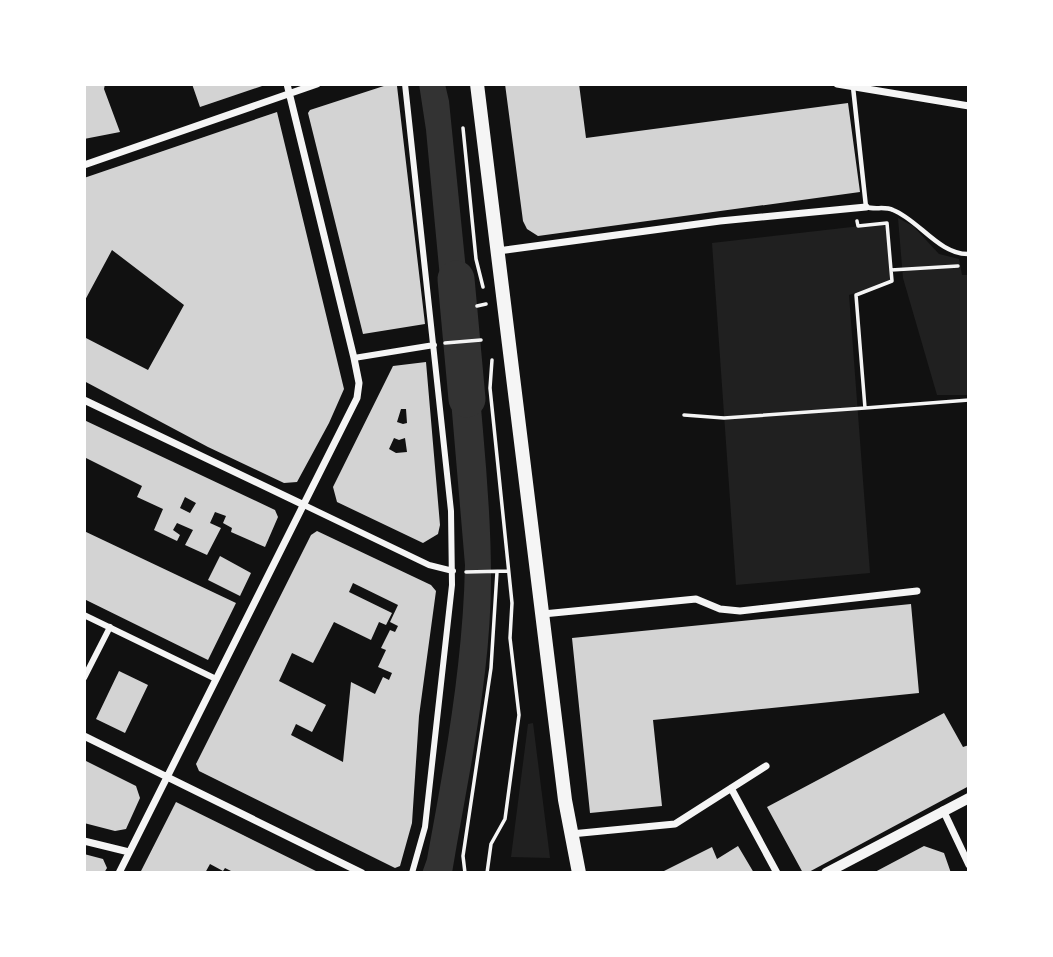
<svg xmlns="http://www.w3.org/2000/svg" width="1053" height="957" font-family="'Libre Baskerville',serif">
	<rect width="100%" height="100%" fill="#111"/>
	<path fill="#202020" d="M 898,218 L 913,226 L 939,254 L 959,259 L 962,275 L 969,275 L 969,395 L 937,395 L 903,278 Z
		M 887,223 L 892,281 L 849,295 L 870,573 L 736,585 L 712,243 Z
		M 533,723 L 550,858 L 511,857 L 528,724 Z"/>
	<path fill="#333" d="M 419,84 L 445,84 L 449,101 L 472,330 L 445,331 L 426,130 Z
		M 476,349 C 482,425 491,502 491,578 C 491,677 468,776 452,873 L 422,873 L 427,859 C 445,762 463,663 465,565 L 447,353 Z"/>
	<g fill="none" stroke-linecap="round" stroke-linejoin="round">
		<path stroke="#333" stroke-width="37" d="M 456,279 L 467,399"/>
	</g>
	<path fill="#d3d3d3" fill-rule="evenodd" d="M 84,84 L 105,84 L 104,89 L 120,132 L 84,139 Z
		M 192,84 L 268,84 L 200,107 Z
		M 390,84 L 397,86 L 425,324 L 363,334 L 308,113 L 310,110 Z
		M 505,84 L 579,84 L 586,138 L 848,103 L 860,192 L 538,236 L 527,229 L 523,221 Z
		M 277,112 L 344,389 L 329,423 L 297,482 L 284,483 L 208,447 L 84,381 L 84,337 L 148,370 L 184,305 L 112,250 L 84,302 L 84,178 Z
		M 426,362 L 440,525 L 438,534 L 423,543 L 337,502 L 333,487 L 393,366 ZM 401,409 L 406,409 L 407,423 L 403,424 L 397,422 ZM 394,438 L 399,440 L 405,438 L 407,452 L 396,453 L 389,449 Z
		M 84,420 L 275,510 L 278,517 L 265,547 L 231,532 L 232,528 L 223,523 L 226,516 L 215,512 L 210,523 L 221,528 L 207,555 L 185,545 L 193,530 L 177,523 L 173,530 L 180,535 L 177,541 L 154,530 L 163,509 L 137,497 L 142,486 L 84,457 ZM 185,497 L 196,503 L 190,513 L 180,508 Z
		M 84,531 L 236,603 L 208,660 L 84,599 Z
		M 317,531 L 431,585 L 436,591 L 419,716 L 412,823 L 400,866 L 395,868 L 199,771 L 196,764 L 311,535 ZM 353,583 L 398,605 L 390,622 L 398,626 L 395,632 L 390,630 L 381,648 L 386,650 L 378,667 L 392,673 L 389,680 L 383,677 L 375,694 L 351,682 L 343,762 L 291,735 L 296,724 L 312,732 L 326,705 L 279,681 L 292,653 L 313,663 L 334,622 L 371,640 L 379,622 L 386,625 L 392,613 L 349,592 Z
		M 220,556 L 251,573 L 240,596 L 208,580 Z
		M 911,604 L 919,693 L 653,720 L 662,806 L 590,813 L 572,638 Z
		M 119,671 L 148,685 L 125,733 L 96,719 Z
		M 944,713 L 963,747 L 969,745 L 969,786 L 807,873 L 803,873 L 767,807 Z
		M 84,760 L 136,786 L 140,798 L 126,829 L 115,831 L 84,823 Z
		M 176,802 L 243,835 L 320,873 L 235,873 L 225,868 L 223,871 L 210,864 L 205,873 L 140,873 Z
		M 738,846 L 754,873 L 660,873 L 712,847 L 717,859 Z
		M 924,846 L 944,853 L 951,873 L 873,873 Z
		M 84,854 L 103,859 L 107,868 L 104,873 L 84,873 Z"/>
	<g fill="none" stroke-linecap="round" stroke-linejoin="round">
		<path stroke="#f5f5f5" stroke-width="3.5" d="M 463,128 L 476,259 L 483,287
			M 857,221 L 858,226 L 887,223 L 891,270
			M 477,306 L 486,304
			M 445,343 L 481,340
			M 865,408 L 969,400
			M 684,415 L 724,418 L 865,408 L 856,295 L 892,281 L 891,270 L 958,266
			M 466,572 L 508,571
			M 465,873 L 463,856 L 491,668 L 497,572
			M 487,873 L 491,844 L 505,819 L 519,715 L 510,638 L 512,603 L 490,388 L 492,360"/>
		<path stroke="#f5f5f5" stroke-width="4.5" d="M 853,87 L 866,207 C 875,210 885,206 893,210 C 919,220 939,255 969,254"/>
		<path stroke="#f5f5f5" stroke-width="6" d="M 405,84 L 451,511 L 452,585 L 425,827 L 412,873
			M 354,358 L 434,345
			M 304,505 L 429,565 L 453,571
			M 84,615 L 216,679
			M 84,678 L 110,627"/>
		<path stroke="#f5f5f5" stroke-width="7" d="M 837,84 L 969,106
			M 84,165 L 317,84
			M 498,251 L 720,221 L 866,207
			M 84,400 L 304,505
			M 543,614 L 696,599 L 720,609 L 740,611 L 917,591
			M 84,736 L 362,873
			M 731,788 L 777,873
			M 943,810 L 969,865
			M 571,834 L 675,824 L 766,766
			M 84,841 L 129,852
			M 119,873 L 357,398 L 359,383 L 354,358 L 287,84"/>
		<path stroke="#f5f5f5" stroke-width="10" d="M 826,873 L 969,798"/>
		<path stroke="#f5f5f5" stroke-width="14" d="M 477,84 L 565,800 L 579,873"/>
	</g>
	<rect width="1053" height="957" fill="none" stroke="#ffffff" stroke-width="172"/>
</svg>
